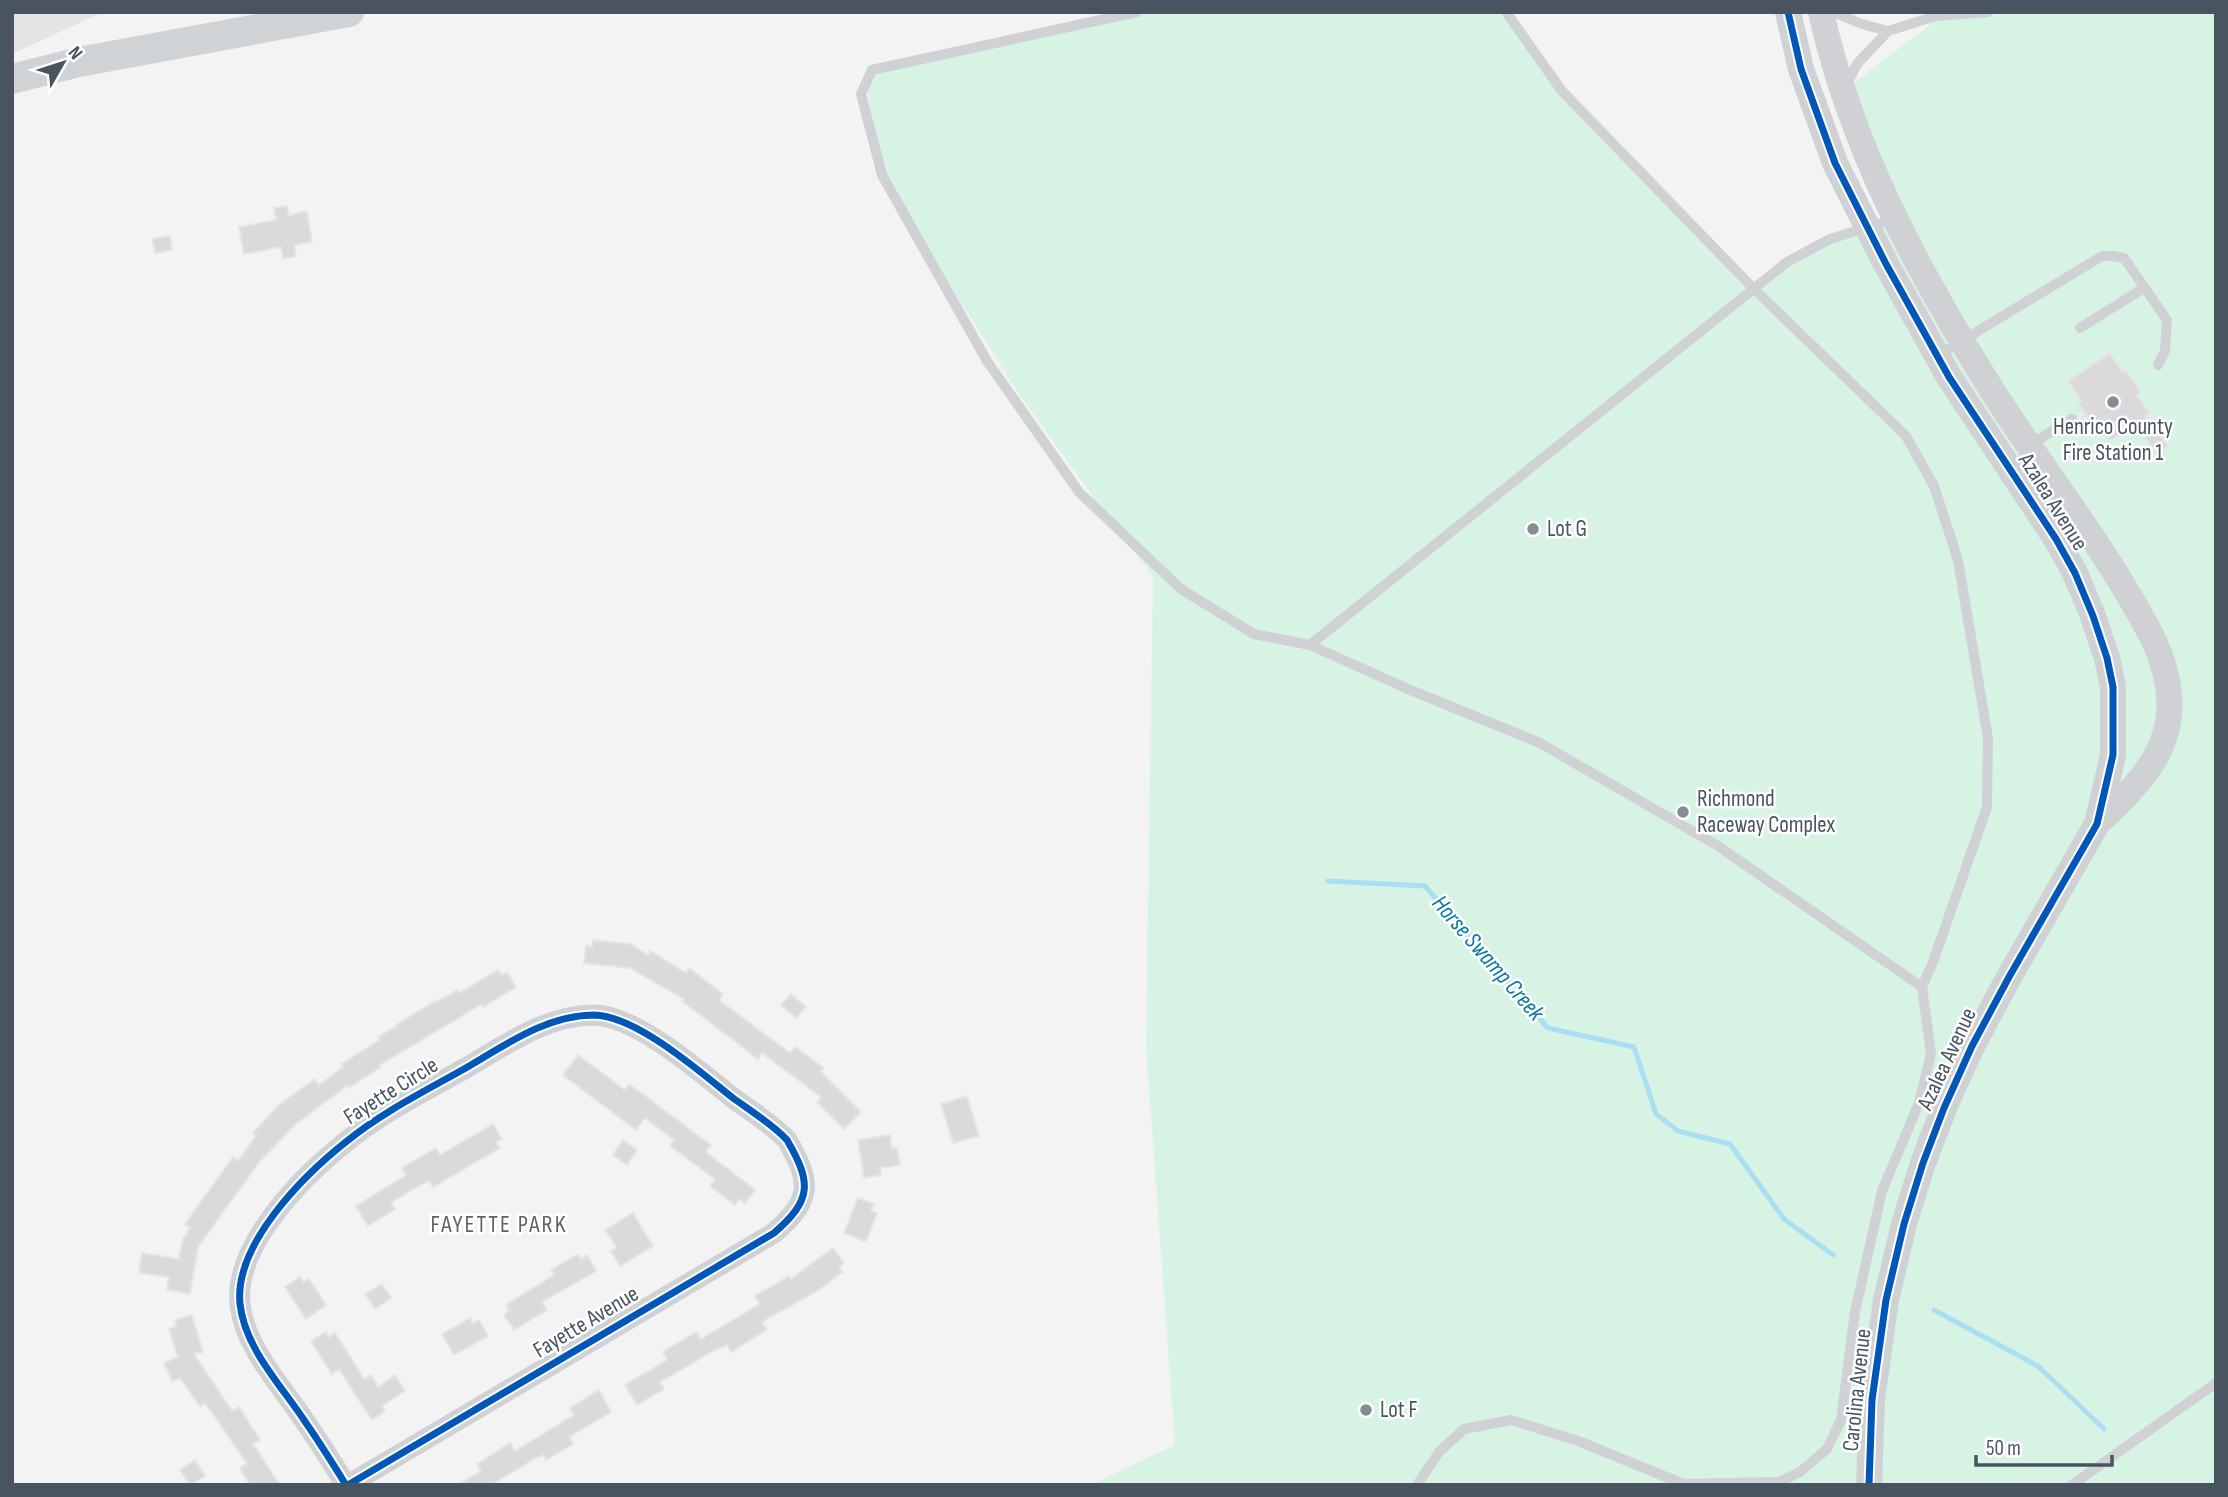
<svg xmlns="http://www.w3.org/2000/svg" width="2228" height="1497" font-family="'Sofia Sans Condensed',sans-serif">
	<rect width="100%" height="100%" fill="#f4f3f3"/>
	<path fill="#e5e3e4" d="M 12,12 L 103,12 L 12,54 Z"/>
	<path fill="#d7f3e4" d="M 1118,12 L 1506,12 L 1562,91 L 1753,288 L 1809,249 L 1894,219 L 1843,91 L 1947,12 L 2216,12 L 2216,1485 L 1090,1485 L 1175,1445 L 1146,1047 L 1153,576 L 1094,498 L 1019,394 L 930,254 L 873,152 L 866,66 Z"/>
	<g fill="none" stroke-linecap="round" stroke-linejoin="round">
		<path stroke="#aadef2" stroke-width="5" d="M 1328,881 L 1425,886 L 1548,1028 L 1634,1047 L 1656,1114 L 1678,1131 L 1730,1144 L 1784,1219 L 1833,1255
			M 1934,1310 L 2038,1366 L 2104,1429"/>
	</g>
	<path fill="#dadadc" stroke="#e5e5e6" stroke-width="2" d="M 287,206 L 289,215 L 307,211 L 312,242 L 294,245 L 296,256 L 283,259 L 281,247 L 244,254 L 239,227 L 276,220 L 274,208 Z
		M 170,236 L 172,250 L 155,253 L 152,239 Z
		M 2110,353 L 2123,372 L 2126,370 L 2141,393 L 2137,395 L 2150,414 L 2146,416 L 2168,446 L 2157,454 L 2135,424 L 2109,441 L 2096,421 L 2092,424 L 2078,402 L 2081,400 L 2068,381 Z
		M 593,940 L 631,944 L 648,955 L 650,951 L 686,973 L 689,968 L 723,994 L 719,1000 L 767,1036 L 790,1053 L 795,1047 L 824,1068 L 821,1072 L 861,1112 L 844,1129 L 817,1102 L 821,1097 L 762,1053 L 758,1059 L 682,1001 L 684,999 L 630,968 L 584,963 L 586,946 L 592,947 Z
		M 498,970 L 502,975 L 507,972 L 516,987 L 483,1007 L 482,1004 L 380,1065 L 381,1067 L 348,1088 L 347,1086 L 297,1123 L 260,1161 L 198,1247 L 190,1294 L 167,1290 L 169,1277 L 139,1273 L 142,1253 L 179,1259 L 183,1239 L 190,1228 L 185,1224 L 233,1157 L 238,1161 L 256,1136 L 253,1133 L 279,1105 L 315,1079 L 319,1085 L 343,1067 L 341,1064 L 380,1040 L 378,1037 L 397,1026 L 396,1025 L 437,1000 L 438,1001 L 457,990 L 459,993 Z
		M 791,994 L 806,1007 L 796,1018 L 781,1005 Z
		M 578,1055 L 625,1090 L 629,1084 L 711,1145 L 706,1152 L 755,1190 L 745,1203 L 739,1199 L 735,1205 L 710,1186 L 715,1179 L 670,1146 L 674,1140 L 645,1118 L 636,1130 L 563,1075 Z
		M 967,1096 L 979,1136 L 953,1143 L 941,1104 Z
		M 493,1124 L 502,1139 L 496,1142 L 500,1148 L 433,1187 L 429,1181 L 420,1185 L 391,1203 L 395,1209 L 368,1226 L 356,1206 L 406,1175 L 402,1168 L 436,1148 L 440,1155 Z
		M 890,1135 L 892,1149 L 897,1148 L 900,1165 L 880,1168 L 881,1175 L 864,1178 L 858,1140 Z
		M 623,1140 L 637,1150 L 627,1165 L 613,1155 Z
		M 858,1198 L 874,1204 L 871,1211 L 877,1213 L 866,1242 L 844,1233 Z
		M 633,1213 L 653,1246 L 620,1266 L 611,1251 L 617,1248 L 605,1230 Z
		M 833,1248 L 844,1263 L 839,1267 L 843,1272 L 817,1291 L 762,1322 L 766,1330 L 731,1352 L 727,1345 L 721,1348 L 720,1347 L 660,1382 L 664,1389 L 637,1405 L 625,1385 L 667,1360 L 663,1352 L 696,1332 L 701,1339 L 760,1304 L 755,1296 L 789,1276 L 791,1279 Z
		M 578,1254 L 581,1259 L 587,1255 L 596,1271 L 542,1302 L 547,1310 L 514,1330 L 504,1315 L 509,1311 L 506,1305 L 554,1275 L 551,1270 Z
		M 300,1277 L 303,1282 L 309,1279 L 326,1305 L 306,1319 L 285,1287 Z
		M 382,1284 L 391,1298 L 375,1309 L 365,1294 Z
		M 192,1315 L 203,1352 L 194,1354 L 232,1411 L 239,1407 L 260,1440 L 253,1444 L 280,1485 L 250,1485 L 240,1468 L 247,1463 L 205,1403 L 200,1407 L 180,1378 L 172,1381 L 164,1363 L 178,1357 L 169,1329 L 176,1326 L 175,1320 Z
		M 470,1318 L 473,1324 L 479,1320 L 488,1336 L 454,1355 L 442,1334 Z
		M 326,1332 L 329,1337 L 335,1333 L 364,1379 L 371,1375 L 378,1387 L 395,1375 L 405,1391 L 382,1406 L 385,1411 L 372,1420 L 339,1369 L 332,1374 L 311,1341 Z
		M 599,1390 L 611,1412 L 569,1437 L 573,1444 L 546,1460 L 543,1455 L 536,1458 L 491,1485 L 458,1485 L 481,1471 L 477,1464 L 510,1443 L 515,1451 L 574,1415 L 570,1408 Z
		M 195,1460 L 205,1476 L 190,1485 L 180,1470 Z"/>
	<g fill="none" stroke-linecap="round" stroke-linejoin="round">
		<path stroke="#cfd1d4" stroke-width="10" d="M 1137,12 L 872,70 L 861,94 L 882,175 L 987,361 L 1079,492 L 1181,589 L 1254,634 L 1310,645 L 1408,689 L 1540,743 L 1718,846 L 1922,987
			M 1506,12 L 1562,91 L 1753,288 L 1906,436 L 1934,486 L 1958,560 L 1988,738 L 1987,807 L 1933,962 L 1922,987 L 1931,1054 L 1919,1103 L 1882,1191 L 1855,1312 L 1841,1420 L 1827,1449 L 1800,1472 L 1779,1482 L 1684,1484
			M 1833,12 L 1862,24 L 1888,31
			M 1846,86 L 1857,64 L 1888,31 L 1936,16 L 1988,12
			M 2080,328 L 2144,288
			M 1937,356 L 2102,256 L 2113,256 L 2124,258 L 2167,320 L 2165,351 L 2158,365
			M 2028,446 L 2072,419
			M 1310,645 L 1787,262 L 1830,239 L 1894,219
			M 1418,1485 L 1419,1482 L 1439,1452 L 1464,1429 L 1511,1420 L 1578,1441 L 1686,1485
			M 2072,1485 L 2216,1383"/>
		<path stroke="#cfd1d4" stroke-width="21" d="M 346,1485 C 333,1464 320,1443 306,1423 C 282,1386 245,1349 240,1304 C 234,1244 304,1175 347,1141 C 381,1113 425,1091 464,1069 C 504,1046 546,1015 594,1015 C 637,1016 700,1072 733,1098 C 751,1111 772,1124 787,1140 C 812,1183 812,1200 774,1233 L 348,1485"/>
		<path stroke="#cfd1d4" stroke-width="26" d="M 1788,12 L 1801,69 L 1835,163 L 1886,264 L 1949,377 L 2056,539 L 2075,573 L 2093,616 L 2107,658 L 2113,687 L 2113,755 L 2097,824 L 2009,977 L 1972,1046 L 1944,1108 L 1923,1163 L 1904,1224 L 1886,1300 L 1872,1400 L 1869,1485
			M 1821,12 C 1851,147 1917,270 1990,387 C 2033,456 2084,519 2125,589 C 2145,623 2166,655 2169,695 C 2174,753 2135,787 2097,824"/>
		<path stroke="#d0d3d5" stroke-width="30" d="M 12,79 L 79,62 L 349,12"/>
		<defs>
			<path id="cycleway" d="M 1788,12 L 1801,69 L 1835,163 L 1886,264 L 1949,377 L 2056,539 L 2075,573 L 2093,616 L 2107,658 L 2113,687 L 2113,755 L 2097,824 L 2009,977 L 1972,1046 L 1944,1108 L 1923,1163 L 1904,1224 L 1886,1300 L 1872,1400 L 1869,1485
				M 346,1485 C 333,1464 320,1443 306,1423 C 282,1386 245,1349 240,1304 C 234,1244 304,1175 347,1141 C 381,1113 425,1091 464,1069 C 504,1046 546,1015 594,1015 C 637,1016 700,1072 733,1098 C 751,1111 772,1124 787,1140 C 812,1183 812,1200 774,1233 L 348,1485"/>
		</defs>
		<use href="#cycleway" stroke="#fff" stroke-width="11"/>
		<use href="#cycleway" stroke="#0057b8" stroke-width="7"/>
	</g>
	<g fill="#858c94" stroke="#fff" stroke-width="2.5">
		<circle cx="2113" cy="402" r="7"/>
		<circle cx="1533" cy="529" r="7"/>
		<circle cx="1683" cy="812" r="7"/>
		<circle cx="1366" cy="1410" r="7"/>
	</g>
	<g text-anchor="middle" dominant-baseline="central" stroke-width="5" stroke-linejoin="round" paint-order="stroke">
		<g font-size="23" fill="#495461" stroke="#fff" text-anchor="start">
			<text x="2113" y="427" text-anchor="middle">Henrico County<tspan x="2113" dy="26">Fire Station 1</tspan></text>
			<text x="1547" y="529">Lot G</text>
			<text x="1697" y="799">Richmond<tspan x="1697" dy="26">Raceway Complex</tspan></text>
			<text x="1380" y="1410">Lot F</text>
		</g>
		<g font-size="23" fill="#495461" stroke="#fff">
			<text transform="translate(2053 502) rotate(58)">Azalea Avenue</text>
			<text transform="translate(1947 1059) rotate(-65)">Azalea Avenue</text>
			<text transform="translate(391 1091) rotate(-32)">Fayette Circle</text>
			<text transform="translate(586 1322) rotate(-31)">Fayette Avenue</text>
			<text transform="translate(1857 1390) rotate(-84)">Carolina Avenue</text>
		</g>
		<g font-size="24" font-style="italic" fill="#0579a8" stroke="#fff">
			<text transform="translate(1488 958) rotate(49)">Horse Swamp Creek</text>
		</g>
		<g font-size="24" letter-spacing="2" fill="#5e6268" stroke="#fff">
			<text x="499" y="1224">FAYETTE PARK</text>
		</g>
	</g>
	<rect width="2228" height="1497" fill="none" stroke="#495461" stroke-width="28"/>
	<g transform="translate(63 63) rotate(51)" stroke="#ffffff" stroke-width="5" paint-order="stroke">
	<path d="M0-5L12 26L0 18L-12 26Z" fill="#495461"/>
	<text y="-10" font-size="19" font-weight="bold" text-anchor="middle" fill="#495461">N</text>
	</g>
	<path d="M1976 1455v10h136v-10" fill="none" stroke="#495461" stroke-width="3.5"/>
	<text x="1986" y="1455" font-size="21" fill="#495461" stroke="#ffffff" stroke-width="5" paint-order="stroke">50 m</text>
</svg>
